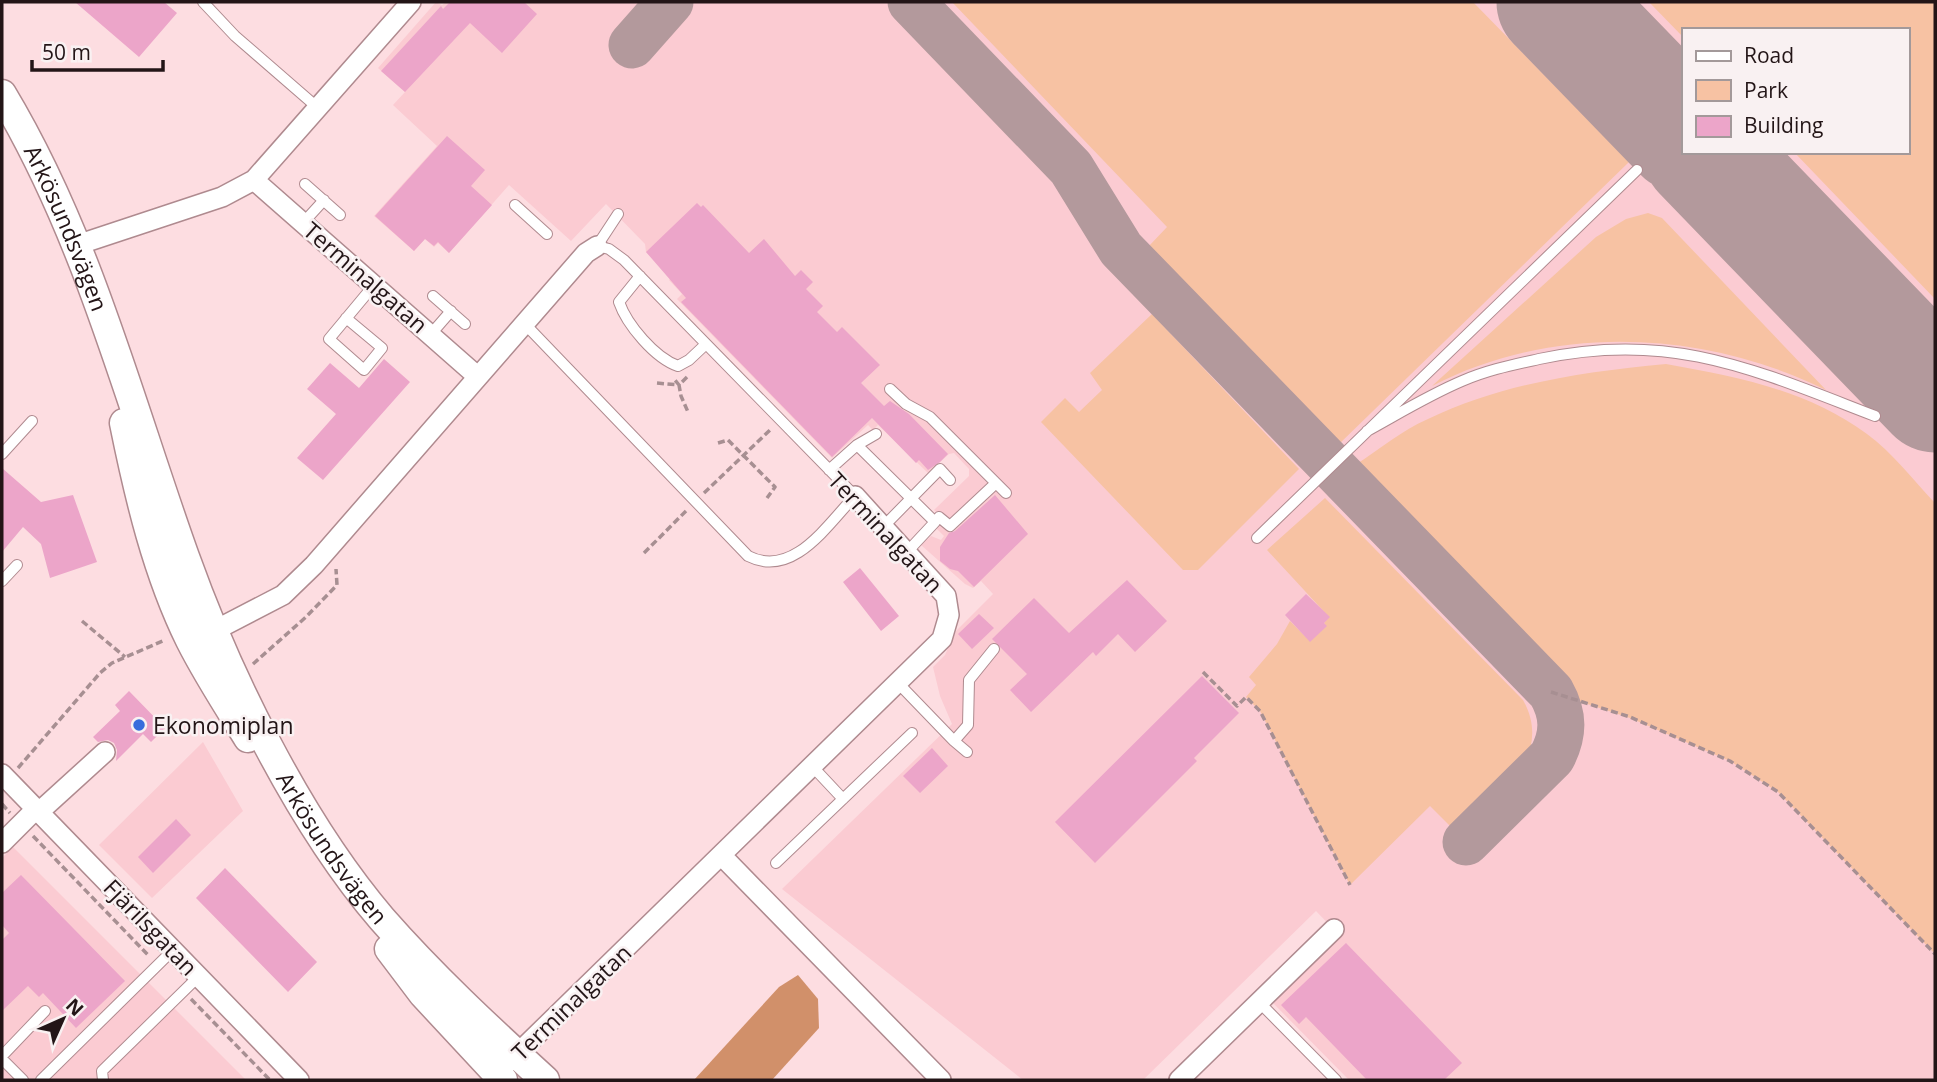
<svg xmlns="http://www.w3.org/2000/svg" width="1937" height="1082" font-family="'Open Sans',sans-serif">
	<rect width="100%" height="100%" fill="#fddde1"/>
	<path fill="#fbcbd2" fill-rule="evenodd" d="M 436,2 L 442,5 L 446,2 L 1935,2 L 1935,1080 L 1349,1080 L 1273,1003 L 1341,937 L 1316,911 L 1143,1080 L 1023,1080 L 782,889 L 952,724 L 940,696 L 933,667 L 945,655 L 956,631 L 993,594 L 981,581 L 973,588 L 965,584 L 921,545 L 931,536 L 941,540 L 944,536 L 934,526 L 941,520 L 955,535 L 957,533 L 934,510 L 969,476 L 969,469 L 954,453 L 949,454 L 928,473 L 878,425 L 873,430 L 868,425 L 832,458 L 677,299 L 682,294 L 669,280 L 671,278 L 646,252 L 645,244 L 606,204 L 571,241 L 509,185 L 449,253 L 438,243 L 434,247 L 425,239 L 414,251 L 374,216 L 437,146 L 393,105 L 405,92 L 378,68 ZM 1683,30 L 1907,30 L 1907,152 L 1683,152 Z
		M 203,742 L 243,811 L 152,898 L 99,845 Z
		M 13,847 L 246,1080 L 2,1080 L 2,858 Z"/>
	<path fill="#f7c2a3" d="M 952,2 L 1473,2 L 1629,162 L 1336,447 L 1150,250 L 1149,246 L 1167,227 Z
		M 1649,2 L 1935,2 L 1935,299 L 1794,152 L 1907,152 L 1907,30 L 1683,30 L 1683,37 Z
		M 1648,213 L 1662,218 L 1826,390 C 1704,330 1554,323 1432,386 L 1596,237 L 1626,219 Z
		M 1152,314 L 1299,469 L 1198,570 L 1183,570 L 1041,422 L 1065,398 L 1079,412 L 1102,390 L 1090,373 Z
		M 1666,364 C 1739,377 1806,390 1867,434 C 1892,452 1914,481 1935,503 L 1935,954 L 1778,792 L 1730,761 L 1630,718 L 1551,692 L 1560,682 L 1355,465 C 1379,450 1402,430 1428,419 C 1504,383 1583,372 1666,364 Z
		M 1325,498 L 1523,700 C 1537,725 1534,747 1521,772 L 1458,834 L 1430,806 L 1350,885 L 1260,711 L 1246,697 L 1256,685 L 1249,677 L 1277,644 L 1290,621 L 1310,641 L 1326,626 L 1324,623 L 1329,617 L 1267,550 Z"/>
	<path fill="#d1906a" d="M 798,975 L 818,999 L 819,1028 L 772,1080 L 694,1080 L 779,987 Z"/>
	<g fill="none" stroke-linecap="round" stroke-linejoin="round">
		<path stroke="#b3999c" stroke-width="47" d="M 911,2 L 1071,168 L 1121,249 L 1551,692 C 1564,715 1564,734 1552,757 L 1466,842
			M 632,45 L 670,2"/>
		<path stroke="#b3999c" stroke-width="119" d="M 1556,2 L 1683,133
			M 1702,152 L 1935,393"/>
	</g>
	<path fill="#eca5c9" d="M 75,2 L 164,2 L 177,13 L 139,57 Z
		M 450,2 L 524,2 L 537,14 L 502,53 L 470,23 L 405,92 L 381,71 L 441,6 L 443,9 Z
		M 447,136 L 485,170 L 471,186 L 492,205 L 449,253 L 438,242 L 434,246 L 425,239 L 414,251 L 375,216 Z
		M 697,203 L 701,207 L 703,205 L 749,253 L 764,239 L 795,276 L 801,270 L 813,282 L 806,289 L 823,306 L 817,312 L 837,332 L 842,327 L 880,365 L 861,383 L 884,406 L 890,401 L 909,414 L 948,454 L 940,462 L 928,470 L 919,460 L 916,463 L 872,418 L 832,457 L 681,302 L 686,298 L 646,252 Z
		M 384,359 L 410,382 L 323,480 L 297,458 L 336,414 L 307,389 L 330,363 L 359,388 Z
		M 2,468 L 41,502 L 73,495 L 97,562 L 50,578 L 41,544 L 23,527 L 2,552 Z
		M 995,495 L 1028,534 L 974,587 L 958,571 L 950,569 L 940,561 L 940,547 L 949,533 L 955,531 Z
		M 860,568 L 899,616 L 881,631 L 843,582 Z
		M 1127,580 L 1167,621 L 1135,652 L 1118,634 L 1096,656 L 1093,652 L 1031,712 L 1010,690 L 1027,674 L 992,639 L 1034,598 L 1069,633 Z
		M 1306,594 L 1330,617 L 1324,623 L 1327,626 L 1310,642 L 1285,615 Z
		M 979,614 L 994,628 L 972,649 L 958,634 Z
		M 1202,676 L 1239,713 L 1194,758 L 1197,761 L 1095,863 L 1055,822 Z
		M 129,691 L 165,728 L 151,742 L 143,734 L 116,761 L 117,750 L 114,743 L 108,740 L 98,742 L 93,737 L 120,711 L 115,705 Z
		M 932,748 L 948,766 L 920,793 L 903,776 Z
		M 176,819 L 191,835 L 153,873 L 138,857 Z
		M 225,868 L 317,962 L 288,992 L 196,898 Z
		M 21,875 L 125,981 L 76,1028 L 43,993 L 39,997 L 28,986 L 2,1011 L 2,940 L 9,933 L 2,925 L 2,893 Z
		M 1346,943 L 1462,1063 L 1444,1080 L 1367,1080 L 1306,1017 L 1299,1024 L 1281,1005 Z"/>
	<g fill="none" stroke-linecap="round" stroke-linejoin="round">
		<defs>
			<path id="lane" d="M 203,2 L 235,36 L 318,108
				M 305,184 L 340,215
				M 515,205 L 547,234
				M 303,223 L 324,200
				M 640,276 L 619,302 C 627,325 655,358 678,366 L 689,360 L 706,344
				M 433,296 L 465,324
				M 346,318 L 382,348 L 364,370 L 329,339 L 374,285
				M 523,322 L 748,556 C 793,579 827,525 855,496 L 624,260 L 609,249 L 597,246 L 618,214
				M 431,334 L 451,311
				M 890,389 L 906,404 L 930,417 L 1006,493
				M 1367,431 C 1398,414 1429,395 1462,381 C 1487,370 1512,365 1539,359 C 1671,330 1755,370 1875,416
				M 857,445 L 935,522 L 907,552
				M 2,454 L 32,421
				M 829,470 L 857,445 L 876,434
				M 935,522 L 939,517 L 950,526 L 996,483
				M 883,527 L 940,469 L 950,480
				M 1257,538 L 1637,170
				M 2,581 L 17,565
				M 898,683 L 954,741 L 968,725 L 969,680 L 994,649
				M 954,741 L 967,752
				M 812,766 L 843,799
				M 776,863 L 912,733
				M 1259,1002 L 1336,1080
				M 2,1056 L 45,1011
				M 2,1059 L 23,1080
				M 41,1080 L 173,950
				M 103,1080 L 102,1071 L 199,976"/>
			<path id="street" d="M 254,180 L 477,376
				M 77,245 L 222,197 L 254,180 L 411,2
				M 204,636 L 283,595 L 314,565 L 586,253 L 597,246
				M 2,774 L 299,1080
				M 39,812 L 105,752
				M 2,843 L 36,809
				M 721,855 L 941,1080
				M 509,1062 L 942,639 L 949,615 L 946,596 L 855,496
				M 1179,1080 L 1334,929"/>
			<g id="secondary">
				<path id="s1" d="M 2,94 C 88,237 129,401 185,557 C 228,677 299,822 382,919 C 432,976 489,1029 545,1080"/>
				<path d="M 124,423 C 139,497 157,573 190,640 C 207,674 228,706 248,738"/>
				<path d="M 389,949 L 423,994 L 503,1080"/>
			</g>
		</defs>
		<use href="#lane" stroke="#af8a8f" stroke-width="12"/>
		<use href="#street" stroke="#af8a8f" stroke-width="22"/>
		<use href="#secondary" stroke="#af8a8f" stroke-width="31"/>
		<path stroke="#a78f92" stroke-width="3.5" stroke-dasharray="7 3.5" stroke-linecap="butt" d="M 687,377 L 679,385 L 681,396 L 688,412
			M 657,383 L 679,385 L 674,379
			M 718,443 L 728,440 L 775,487 L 767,498
			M 704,493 L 771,429
			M 644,553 L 686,511
			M 82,621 L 125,657
			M 253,664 L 306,617 L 337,585 L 336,569
			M 1203,672 L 1237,706 L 1246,697 L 1260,711 L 1350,885
			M 1551,692 L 1630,717 L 1730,761 L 1778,792 L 1935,954
			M 18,768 L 100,673 L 112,663 L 165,640
			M 2,804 L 10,813
			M 33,836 L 149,956
			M 191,999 L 270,1080"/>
		<use href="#lane" stroke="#fff" stroke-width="10"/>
		<use href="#street" stroke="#fff" stroke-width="19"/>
		<use href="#secondary" stroke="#fff" stroke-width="28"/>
	</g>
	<circle fill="#386cdc" stroke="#f9f1f2" stroke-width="2.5" cx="139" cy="725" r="7"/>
	<g text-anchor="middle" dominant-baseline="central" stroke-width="5" stroke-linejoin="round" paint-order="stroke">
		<g font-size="23" fill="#231517" stroke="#f9f1f2">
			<text stroke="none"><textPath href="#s1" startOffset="149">Arkösundsvägen</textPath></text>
			<text transform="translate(366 277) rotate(41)">Terminalgatan</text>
			<text transform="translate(886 532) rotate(47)">Terminalgatan</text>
			<text stroke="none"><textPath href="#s1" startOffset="826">Arkösundsvägen</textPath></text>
			<text transform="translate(151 927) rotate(46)">Fjärilsgatan</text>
			<text transform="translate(571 1002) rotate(-44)">Terminalgatan</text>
		</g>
		<g font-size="23" fill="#231517" stroke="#f9f1f2" text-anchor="start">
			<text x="153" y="725">Ekonomiplan</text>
		</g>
	</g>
	<rect width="1937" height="1082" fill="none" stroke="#231517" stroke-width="7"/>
	<rect x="1682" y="28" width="228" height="126" fill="#f9f1f2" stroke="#a3999a" stroke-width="2"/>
	<rect x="1696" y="51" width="35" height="10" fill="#ffffff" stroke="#a3999a" stroke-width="2"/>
	<text x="1744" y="63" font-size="21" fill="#231517">Road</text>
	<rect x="1696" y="80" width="35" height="21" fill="#f7c2a3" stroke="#a3999a" stroke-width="2"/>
	<text x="1744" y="98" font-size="21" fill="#231517">Park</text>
	<rect x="1696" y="116" width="35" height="21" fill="#eca5c9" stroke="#a3999a" stroke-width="2"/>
	<text x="1744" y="133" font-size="21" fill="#231517">Building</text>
	<g transform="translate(63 1019) rotate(45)" stroke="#f9f1f2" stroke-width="5" paint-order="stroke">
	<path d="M0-5L12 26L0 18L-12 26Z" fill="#231517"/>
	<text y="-10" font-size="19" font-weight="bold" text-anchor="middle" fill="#231517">N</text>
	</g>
	<path d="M32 60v10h131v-10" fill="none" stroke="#231517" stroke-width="3.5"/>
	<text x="42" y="60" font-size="21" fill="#231517" stroke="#f9f1f2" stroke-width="5" paint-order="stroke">50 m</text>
</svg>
